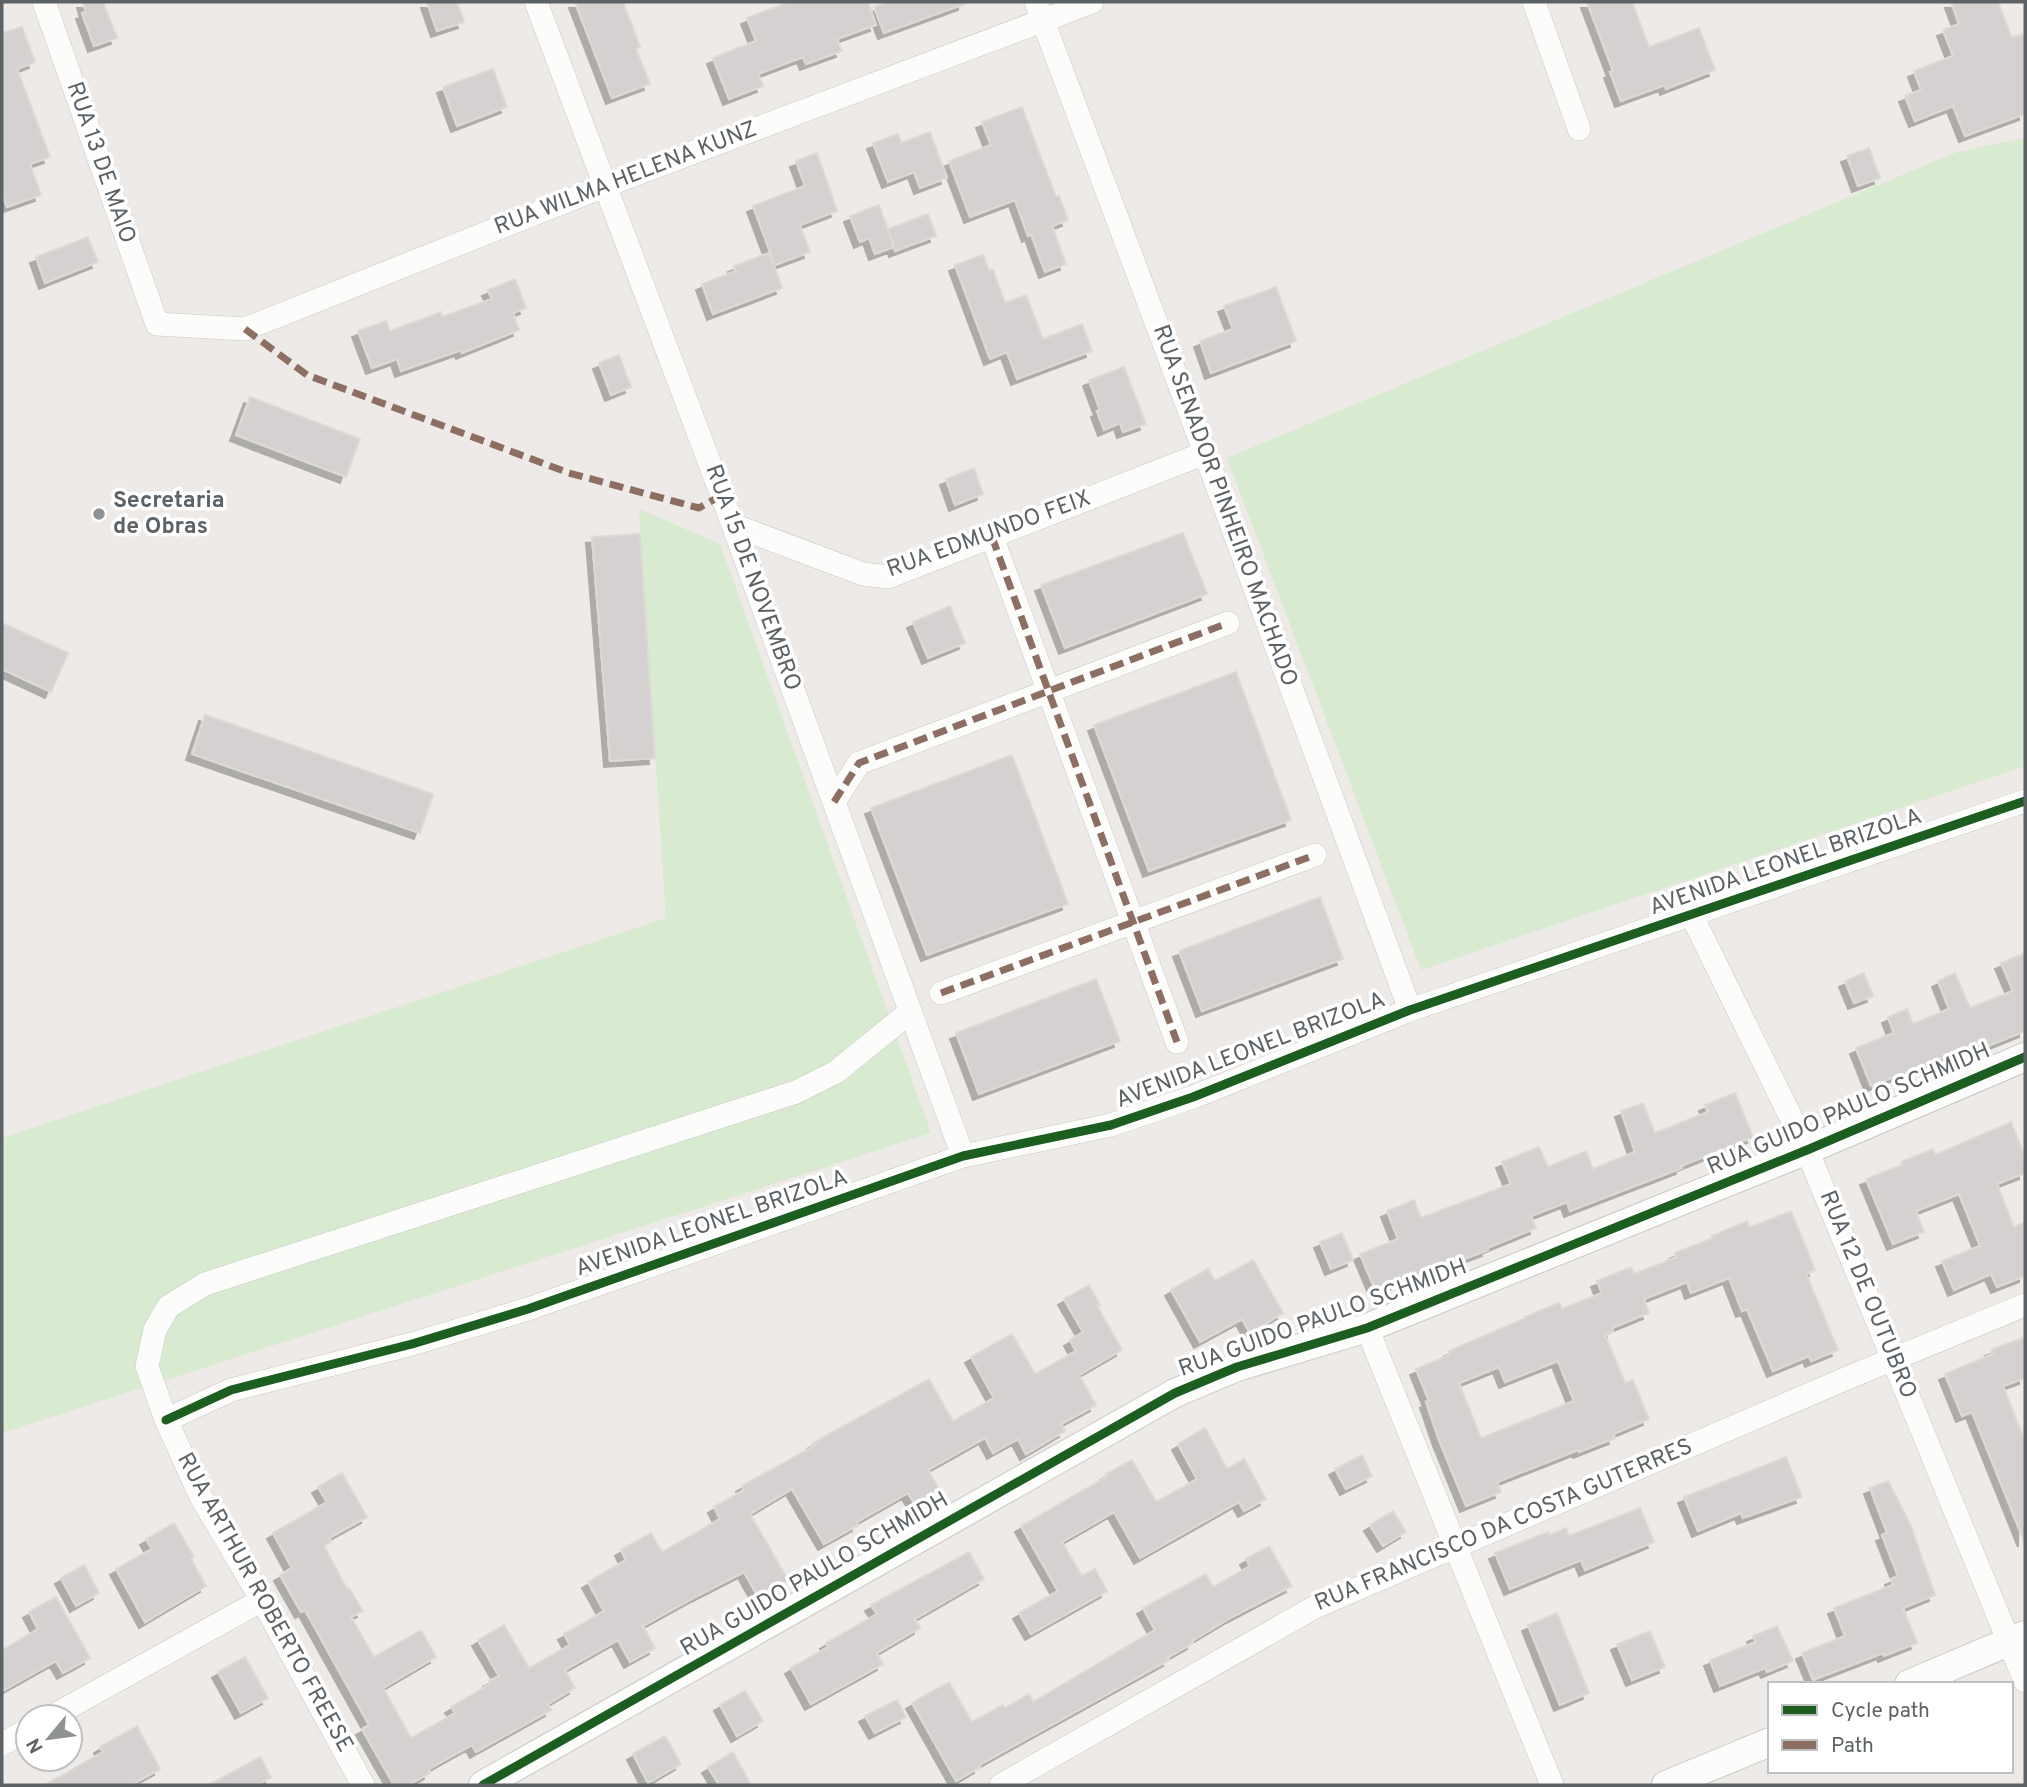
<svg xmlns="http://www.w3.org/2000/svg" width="2027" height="1787" font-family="Overpass,sans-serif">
	<defs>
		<filter id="shadow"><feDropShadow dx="-6" dy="6" stdDeviation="0" flood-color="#0004"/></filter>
	</defs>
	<rect width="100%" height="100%" fill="#edeae7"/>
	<path fill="#d8ead0" d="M 2025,138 L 2025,766 L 1421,970 L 1227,458 L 1957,152 Z
		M 639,509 L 720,544 L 931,1133 L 2,1433 L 2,1138 L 666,918 Z"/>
	<path fill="#d4d1d0" stroke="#dcdad6" stroke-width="2" fill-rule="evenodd" filter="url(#shadow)" d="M 83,2 L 103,2 L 117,38 L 94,46 L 82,13 L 86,12 Z
		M 427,2 L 457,2 L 464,22 L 437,31 Z
		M 575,2 L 623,2 L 640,47 L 636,49 L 650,84 L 612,98 Z
		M 790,2 L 868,2 L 876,25 L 837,39 L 842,51 L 806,64 L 803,57 L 758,74 L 763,86 L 729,99 L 713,58 L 756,41 L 747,18 Z
		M 889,2 L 964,2 L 964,4 L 884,33 L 874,7 Z
		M 1587,2 L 1632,2 L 1649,47 L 1699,28 L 1715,70 L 1666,89 L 1665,85 L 1621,101 L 1610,72 L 1613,71 Z
		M 1951,2 L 1998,2 L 2012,38 L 2025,33 L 2025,114 L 1965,136 L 1953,106 L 1915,121 L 1905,96 L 1921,90 L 1914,71 L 1953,56 L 1943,30 L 1959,24 Z
		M 22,27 L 35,62 L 17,69 L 50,157 L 30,164 L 41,195 L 7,207 L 2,192 L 2,33 Z
		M 493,69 L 507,107 L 457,126 L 443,87 Z
		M 1022,107 L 1056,197 L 1059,196 L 1068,220 L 1052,226 L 1066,264 L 1045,272 L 1031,234 L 1028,236 L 1015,200 L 970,217 L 949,161 L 991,145 L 982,122 Z
		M 930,132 L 947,178 L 920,188 L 914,172 L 888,182 L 873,143 L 898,134 L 901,143 Z
		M 1869,148 L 1880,178 L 1858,186 L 1847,156 Z
		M 817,153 L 837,211 L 800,225 L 810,252 L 775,265 L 753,206 L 805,186 L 796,161 Z
		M 879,205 L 894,247 L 875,254 L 869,238 L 860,242 L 850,216 Z
		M 928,214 L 936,236 L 895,251 L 888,229 Z
		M 88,237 L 98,262 L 45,283 L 36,257 Z
		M 769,253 L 782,288 L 713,314 L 702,284 L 736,271 L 734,266 Z
		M 983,255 L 989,271 L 993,270 L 1005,303 L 1026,295 L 1043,339 L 1082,324 L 1092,351 L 1017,379 L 1007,352 L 990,359 L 955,265 Z
		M 515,279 L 526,308 L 513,313 L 519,330 L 462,353 L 461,350 L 401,371 L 397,359 L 372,368 L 358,331 L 386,321 L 390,331 L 441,312 L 442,317 L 492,299 L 488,290 Z
		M 1276,287 L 1296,341 L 1211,373 L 1200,341 L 1233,329 L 1224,306 Z
		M 619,355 L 631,387 L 611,395 L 599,363 Z
		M 1124,367 L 1146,424 L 1123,432 L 1120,423 L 1104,430 L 1097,411 L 1100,410 L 1089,380 Z
		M 250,397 L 360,439 L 346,477 L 236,435 Z
		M 974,468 L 983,494 L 955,505 L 946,479 Z
		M 1183,533 L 1207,594 L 1065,648 L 1041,585 Z
		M 640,534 L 655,758 L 610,761 L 592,537 Z
		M 950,606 L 965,643 L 928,658 L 913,622 Z
		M 2,623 L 68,653 L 51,692 L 2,669 Z
		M 1236,672 L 1291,820 L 1149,871 L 1094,725 Z
		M 205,715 L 433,794 L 420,833 L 192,754 Z
		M 1012,755 L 1068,904 L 927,955 L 871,808 Z
		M 1320,897 L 1343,959 L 1202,1011 L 1179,951 Z
		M 2025,953 L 2025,1031 L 1988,1046 L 1986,1040 L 1871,1086 L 1856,1048 L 1894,1033 L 1888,1017 L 1907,1009 L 1913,1024 L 1949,1009 L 1938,981 L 1955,973 L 1970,1008 L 2013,991 L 2001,963 Z
		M 1864,973 L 1873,996 L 1854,1003 L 1845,981 Z
		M 1096,979 L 1120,1041 L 979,1094 L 956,1033 Z
		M 1735,1093 L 1753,1137 L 1681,1166 L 1682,1168 L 1570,1211 L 1567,1202 L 1531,1216 L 1536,1228 L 1487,1248 L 1488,1250 L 1456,1262 L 1455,1259 L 1376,1292 L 1360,1254 L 1398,1239 L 1387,1211 L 1414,1200 L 1421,1218 L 1511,1184 L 1502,1162 L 1539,1147 L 1548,1167 L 1586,1151 L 1593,1169 L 1635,1152 L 1621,1111 L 1643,1103 L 1655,1133 L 1708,1112 L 1705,1105 Z
		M 2011,1122 L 2025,1158 L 2025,1173 L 1997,1184 L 2014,1227 L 2025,1222 L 2025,1276 L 1997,1287 L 1991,1274 L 1954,1290 L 1942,1261 L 1980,1246 L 1959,1194 L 1916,1211 L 1924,1232 L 1893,1244 L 1866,1179 L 1902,1165 L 1901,1162 L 1933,1149 L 1935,1155 Z
		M 1791,1211 L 1815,1270 L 1806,1274 L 1838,1350 L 1811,1361 L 1809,1356 L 1773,1371 L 1747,1309 L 1742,1311 L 1729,1278 L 1691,1293 L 1687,1282 L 1644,1299 L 1649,1313 L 1612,1328 L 1613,1332 L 1605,1335 L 1625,1383 L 1633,1380 L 1649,1419 L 1613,1434 L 1615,1438 L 1579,1452 L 1578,1450 L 1497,1482 L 1501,1492 L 1466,1506 L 1439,1440 L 1426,1402 L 1429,1401 L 1416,1369 L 1450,1355 L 1449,1351 L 1526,1318 L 1525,1317 L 1559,1303 L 1562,1309 L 1602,1293 L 1597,1281 L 1631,1267 L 1634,1274 L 1677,1257 L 1675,1253 L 1713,1238 L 1712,1236 L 1747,1221 L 1749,1228 ZM 1558,1361 L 1574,1401 L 1481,1438 L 1459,1383 L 1499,1367 L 1505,1382 Z
		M 1342,1233 L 1353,1260 L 1331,1269 L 1320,1242 Z
		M 1253,1260 L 1283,1313 L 1250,1333 L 1242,1319 L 1200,1342 L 1171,1290 L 1208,1269 L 1215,1281 Z
		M 1089,1285 L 1100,1305 L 1097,1306 L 1122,1350 L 1079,1375 L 1096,1405 L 1061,1424 L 1065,1431 L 1026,1454 L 1018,1439 L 993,1453 L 985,1438 L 928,1470 L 940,1491 L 915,1505 L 908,1493 L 857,1522 L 858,1525 L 824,1544 L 792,1489 L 750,1514 L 788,1580 L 758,1597 L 744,1572 L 697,1596 L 643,1626 L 655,1648 L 630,1662 L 618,1640 L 565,1670 L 575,1688 L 548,1704 L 551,1710 L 476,1752 L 472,1745 L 429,1769 L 430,1773 L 408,1785 L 394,1785 L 362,1729 L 369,1725 L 305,1610 L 301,1612 L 280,1575 L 292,1568 L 273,1533 L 327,1502 L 318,1487 L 342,1473 L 367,1517 L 329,1538 L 331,1542 L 324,1546 L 347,1589 L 349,1588 L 363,1611 L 351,1617 L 374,1657 L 421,1630 L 436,1657 L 383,1688 L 411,1738 L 455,1713 L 451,1707 L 490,1684 L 489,1681 L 499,1676 L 478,1640 L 504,1625 L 529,1668 L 570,1645 L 564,1634 L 604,1611 L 588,1582 L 626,1560 L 621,1550 L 651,1533 L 662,1552 L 720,1519 L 714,1507 L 744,1490 L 742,1486 L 814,1446 L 813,1443 L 929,1379 L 953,1421 L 994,1398 L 971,1357 L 1012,1334 L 1035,1374 L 1076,1351 L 1070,1340 L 1083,1332 L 1064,1299 Z
		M 2025,1337 L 2025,1378 L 2003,1386 L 2025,1441 L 2024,1541 L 1972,1412 L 1962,1416 L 1945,1374 L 1993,1354 L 1991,1350 Z
		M 1205,1428 L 1227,1469 L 1244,1459 L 1266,1499 L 1244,1511 L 1239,1502 L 1140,1558 L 1114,1512 L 1062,1542 L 1082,1576 L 1095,1569 L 1107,1591 L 1031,1634 L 1019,1613 L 1058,1591 L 1021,1526 L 1108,1476 L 1106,1474 L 1132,1460 L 1156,1502 L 1197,1479 L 1178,1444 Z
		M 1362,1455 L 1372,1476 L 1346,1489 L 1335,1469 Z
		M 1786,1457 L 1802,1497 L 1743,1518 L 1741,1513 L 1698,1531 L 1684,1497 Z
		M 1888,1481 L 1910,1524 L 1935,1595 L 1903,1608 L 1917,1643 L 1884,1656 L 1883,1653 L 1813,1680 L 1802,1653 L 1845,1636 L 1834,1608 L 1893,1585 L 1891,1579 L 1898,1576 L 1882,1535 L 1887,1533 L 1870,1488 Z
		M 1640,1508 L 1654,1542 L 1585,1570 L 1581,1560 L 1510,1589 L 1495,1553 L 1548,1532 L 1549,1535 L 1566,1528 L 1569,1536 Z
		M 1393,1511 L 1406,1532 L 1383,1546 L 1370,1525 Z
		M 174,1523 L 194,1557 L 191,1559 L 206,1586 L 145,1622 L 116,1569 L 152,1549 L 146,1539 Z
		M 1269,1546 L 1292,1586 L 1232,1617 L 1192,1641 L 1193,1643 L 1167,1658 L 1169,1660 L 979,1765 L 980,1767 L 956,1781 L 912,1703 L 949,1682 L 972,1722 L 1003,1705 L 1005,1708 L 1029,1694 L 1033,1702 L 1155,1630 L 1143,1608 L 1206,1574 L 1213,1587 L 1250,1566 L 1246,1559 Z
		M 969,1552 L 984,1579 L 915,1619 L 920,1628 L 877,1653 L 883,1664 L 811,1704 L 791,1668 L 828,1647 L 826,1643 L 877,1614 L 871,1605 Z
		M 84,1565 L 99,1593 L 76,1606 L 61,1578 Z
		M 56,1597 L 90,1658 L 63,1673 L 56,1661 L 2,1691 L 2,1650 L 38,1629 L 29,1612 Z
		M 1557,1613 L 1589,1693 L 1560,1705 L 1528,1625 Z
		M 1777,1626 L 1793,1661 L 1767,1672 L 1765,1668 L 1720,1686 L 1710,1660 L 1756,1642 L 1753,1636 Z
		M 1650,1631 L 1665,1667 L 1632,1680 L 1617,1644 Z
		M 245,1657 L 268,1698 L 241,1713 L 218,1672 Z
		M 745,1691 L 763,1721 L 737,1736 L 720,1705 Z
		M 897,1700 L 906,1717 L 875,1733 L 865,1716 Z
		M 137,1726 L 160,1769 L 131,1785 L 45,1785 L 103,1752 L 100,1747 Z
		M 665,1736 L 681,1764 L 648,1783 L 633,1754 Z
		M 733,1752 L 751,1785 L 719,1785 L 708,1767 Z
		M 260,1757 L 271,1777 L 257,1785 L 209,1785 Z"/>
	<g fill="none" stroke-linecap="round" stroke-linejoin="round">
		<defs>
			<path id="minor" d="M 44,2 L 157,324 L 245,329 L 607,185 L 1092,2
				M 536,2 L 733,525 L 963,1156
				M 1036,2 L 1205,453 L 1410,1010
				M 1534,2 L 1579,129
				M 733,525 L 863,574 L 888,577 L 1205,453
				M 992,537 L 1177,1042
				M 834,802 L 859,763 L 1228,623
				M 1692,916 L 1807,1150 L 2025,1681
				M 941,993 L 1315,855
				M 1367,1328 L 1552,1785
				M 166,1420 L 231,1390 L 412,1344 L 528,1309 L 963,1156 L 1111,1125 L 1193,1097 L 1410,1010 L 2025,801
				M 51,1717 L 262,1600
				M 2,1744 L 28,1730
				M 363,1785 L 262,1600 L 201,1497 L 166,1420 L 147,1366 L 155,1330 L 168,1307 L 205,1284 L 796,1092 L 836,1072 L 910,1012
				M 1001,1785 L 1315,1607 L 1852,1376 L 2025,1305"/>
			<path id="tertiary" d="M 1909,1684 L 2025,1635
				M 483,1785 L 1175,1393 L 1237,1367 L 1367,1328 L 1807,1150 L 2025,1057
				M 1666,1785 L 1770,1742"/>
		</defs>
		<use href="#minor" stroke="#c8c8c8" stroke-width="24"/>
		<use href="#tertiary" stroke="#c8c8c8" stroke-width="30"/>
		<use href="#minor" stroke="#fcfcfb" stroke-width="23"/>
		<use href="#tertiary" stroke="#fcfcfb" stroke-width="28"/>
		<path stroke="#8d6e63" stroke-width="7" stroke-dasharray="14 7" stroke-linecap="butt" d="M 245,329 L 307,375 L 569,473 L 699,508 L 722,495
			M 992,537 L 1177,1042
			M 834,802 L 859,763 L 1228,623
			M 941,993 L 1315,855"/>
		<defs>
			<path id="cycleway" d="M 166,1420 L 231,1390 L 412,1344 L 528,1309 L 963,1156 L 1111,1125 L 1193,1097 L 1410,1010 L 2025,801
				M 483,1785 L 1175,1393 L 1237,1367 L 1367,1328 L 1807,1150 L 2025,1057"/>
		</defs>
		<use href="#cycleway" stroke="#fff" stroke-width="13"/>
		<use href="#cycleway" stroke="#1b5e20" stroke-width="9"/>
	</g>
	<circle fill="#8f9293" stroke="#fff" stroke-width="2.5" cx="99" cy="514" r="7"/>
	<g text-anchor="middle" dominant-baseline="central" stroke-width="7" stroke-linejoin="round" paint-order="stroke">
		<g font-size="23" fill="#5c6266" stroke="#fff">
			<text transform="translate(100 163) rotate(71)">RUA 13 DE MAIO</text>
			<text transform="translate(626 179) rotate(-21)">RUA WILMA HELENA KUNZ</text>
			<text transform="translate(1224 506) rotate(70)">RUA SENADOR PINHEIRO MACHADO</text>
			<text transform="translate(989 535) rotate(-20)">RUA EDMUNDO FEIX</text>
			<text transform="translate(752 578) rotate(70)">RUA 15 DE NOVEMBRO</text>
			<text transform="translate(1786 863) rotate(-19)">AVENIDA LEONEL BRIZOLA</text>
			<text transform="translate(1251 1051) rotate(-21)">AVENIDA LEONEL BRIZOLA</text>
			<text transform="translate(1849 1110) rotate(-23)">RUA GUIDO PAULO SCHMIDH</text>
			<text transform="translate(712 1224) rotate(-19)">AVENIDA LEONEL BRIZOLA</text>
			<text transform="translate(1867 1295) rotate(68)">RUA 12 DE OUTUBRO</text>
			<text transform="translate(1323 1319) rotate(-20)">RUA GUIDO PAULO SCHMIDH</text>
			<text transform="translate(1504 1526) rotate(-23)">RUA FRANCISCO DA COSTA GUTERRES</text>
			<text transform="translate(815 1575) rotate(-30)">RUA GUIDO PAULO SCHMIDH</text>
			<text transform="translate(264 1603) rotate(61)">RUA ARTHUR ROBERTO FREESE</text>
		</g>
		<g font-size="23" font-weight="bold" fill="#5c6266" stroke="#fff" text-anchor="start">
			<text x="113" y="501">Secretaria<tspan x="113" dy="26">de Obras</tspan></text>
		</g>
	</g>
	<rect width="2027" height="1787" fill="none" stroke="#5c6266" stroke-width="7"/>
	<rect x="1768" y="1682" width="245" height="91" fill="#ffffff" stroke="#bec0c2" stroke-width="2"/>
	<rect x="1782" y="1705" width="35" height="10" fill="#1b5e20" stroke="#bec0c2" stroke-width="2"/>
	<text x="1831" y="1717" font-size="21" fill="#5c6266">Cycle path</text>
	<rect x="1782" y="1740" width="35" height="10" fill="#8d6e63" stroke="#bec0c2" stroke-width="2"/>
	<text x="1831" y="1752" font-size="21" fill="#5c6266">Path</text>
	<g transform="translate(49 1738) rotate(241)"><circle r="33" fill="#ffffff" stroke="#bec0c2" stroke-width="2"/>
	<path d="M0-5L12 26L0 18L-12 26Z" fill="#8f9293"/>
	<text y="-10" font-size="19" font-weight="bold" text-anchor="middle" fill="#5c6266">N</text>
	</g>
</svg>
